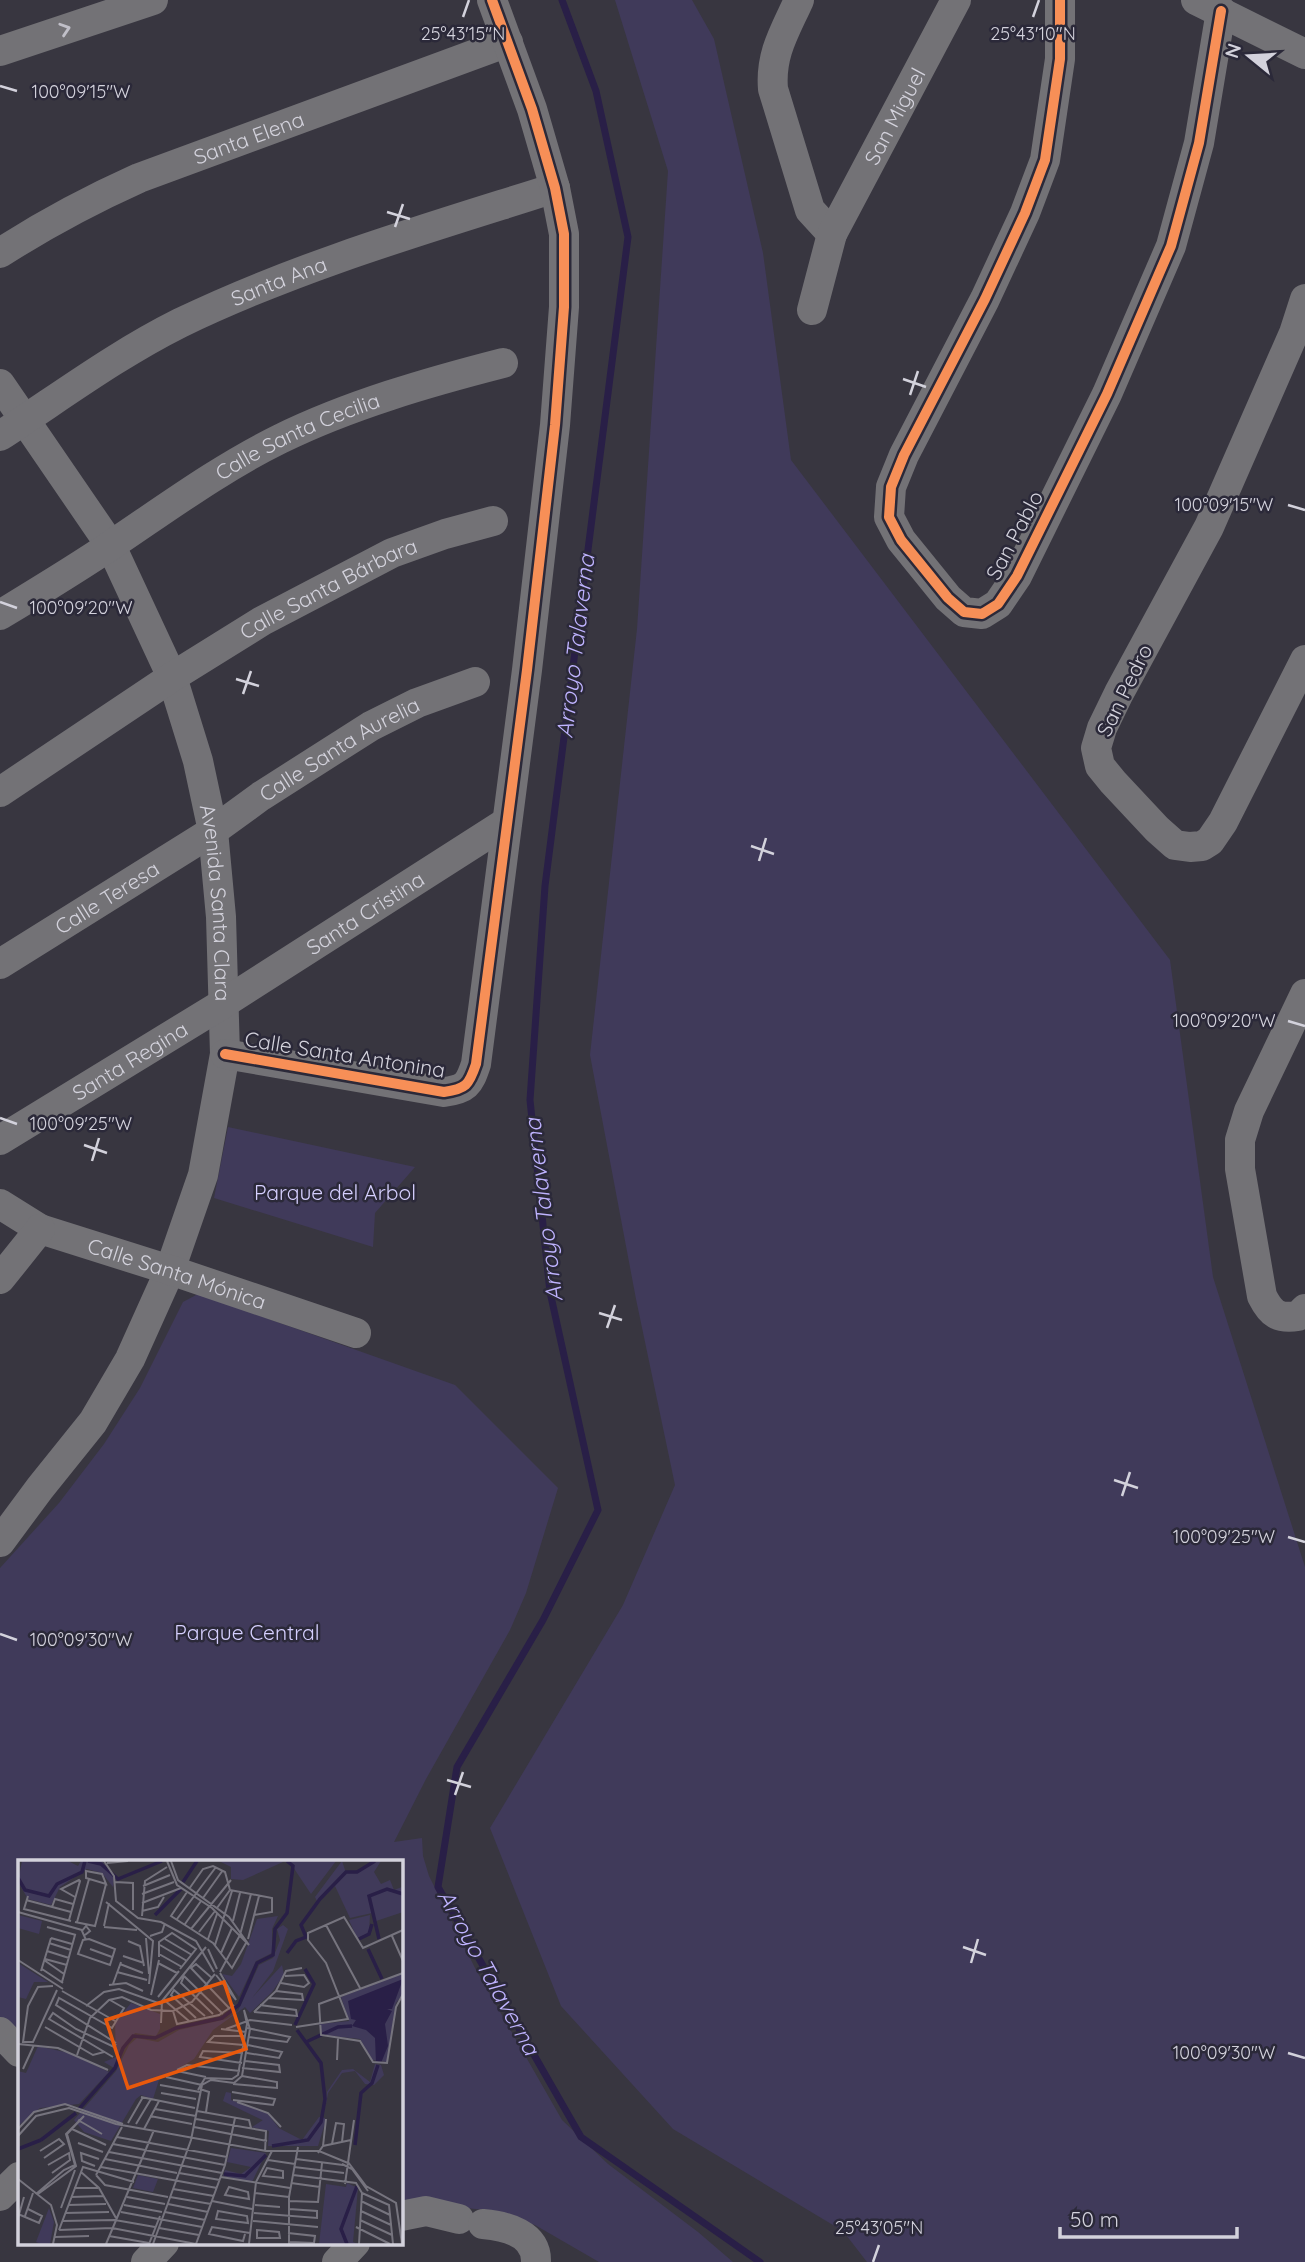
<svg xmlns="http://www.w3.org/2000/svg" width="1305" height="2262" font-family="Quicksand,sans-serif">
	<rect width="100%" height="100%" fill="#383640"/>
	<path fill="#403a5a" d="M 615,0 L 692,0 L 714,39 L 763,253 L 791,460 L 1170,960 L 1213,1277 L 1305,1567 L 1305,2262 L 867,2262 L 843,2231 L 673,2129 L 561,2006 L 490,1828 L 623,1605 L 675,1485 L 636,1299 L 590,1055 L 637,629 L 668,171 Z
		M 228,1127 L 415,1167 L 375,1213 L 373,1247 L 214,1198 Z
		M 198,1294 L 455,1385 L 558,1488 L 526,1593 L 510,1630 L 426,1779 L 394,1842 L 422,1838 L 423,1856 L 429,1876 L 475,1968 L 562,2120 L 608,2164 L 698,2232 L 733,2262 L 599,2262 L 535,2225 L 485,2210 L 401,2201 L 401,1861 L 19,1861 L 19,2041 L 0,2020 L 0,1568 L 59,1503 L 104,1444 L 140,1388 L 183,1302 Z"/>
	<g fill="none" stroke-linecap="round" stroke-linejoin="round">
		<path stroke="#291f47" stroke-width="7" d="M 562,0 L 596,91 L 628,237 L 545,886 L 530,1100 L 550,1292 L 598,1510 L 543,1620 L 457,1767 L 438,1887 L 581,2137 L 760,2262"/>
		<g stroke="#737276" stroke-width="30">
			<path d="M 799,0 C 785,31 770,54 773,89 L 810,210 L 832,234"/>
			<path d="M 1060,0 L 1060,59 L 1045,160 L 1025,213 L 985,299 L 904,455 L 891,487 L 889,517 L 901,540 L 948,598 L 964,612 L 982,614 L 998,604 L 1017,576 L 1107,394 L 1171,246 L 1199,143 L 1221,11"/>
			<path d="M 1196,0 L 1305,54"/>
			<path d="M 0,51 L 153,0"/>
			<path id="s1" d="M 0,253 C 45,224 90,200 139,178 L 508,42"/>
			<path d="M 1305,299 L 1294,333 L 1209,527 L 1119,693 L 1102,728 L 1096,748 L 1100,766 L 1113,782 L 1157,829 L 1175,845 L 1190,847 L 1202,846 L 1210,841 L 1223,822 L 1305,660"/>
			<path id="s2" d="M 812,310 L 832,234 L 956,0"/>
			<path id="s3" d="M 0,384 L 111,546 L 172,677 L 198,761 L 213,831 L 221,917 L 225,1054 L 203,1175 L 170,1270 L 130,1359 L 93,1422 L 40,1488 L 0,1542"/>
			<path id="s4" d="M 0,436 C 60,397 116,355 180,323 C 300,265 429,228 555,188"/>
			<path id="s5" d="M 0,615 C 38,592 76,569 113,544 C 168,507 221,468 280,439 C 349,405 429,382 503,363"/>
			<path id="s6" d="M 0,792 L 172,677 L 262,621 L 392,553 L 445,534 L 493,521"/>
			<path id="s7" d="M 0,964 L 213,831 L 261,796 L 371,726 L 417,703 L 475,682"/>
			<path d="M 1305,994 L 1249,1111 L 1240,1140 L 1240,1169 L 1262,1296 C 1271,1314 1278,1319 1298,1316 L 1305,1309"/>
			<path d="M 225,1054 L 444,1092 C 466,1089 469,1085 476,1064 L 527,670 L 555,425 L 564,307 L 564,234 L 555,188 L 532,109 L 492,0"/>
			<path id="s8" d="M 0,1140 L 224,1003 L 507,822"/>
			<path id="s9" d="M 0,1204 L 40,1229 L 170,1270 L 356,1333"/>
			<path d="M 0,1279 L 40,1229"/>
			<path d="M 0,2032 L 19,2052"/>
			<path d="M 0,2196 L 19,2177"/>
			<path d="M 401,2216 L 426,2211 L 459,2219"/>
			<path d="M 483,2224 C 506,2226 537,2234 536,2262"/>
			<path d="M 146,2262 L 164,2243"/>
			<path d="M 337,2262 L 355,2243"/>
		</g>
		<defs>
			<path id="cycleway" d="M 1060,0 L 1060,59 L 1045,160 L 1025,213 L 985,299 L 904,455 L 891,487 L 889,517 L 901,540 L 948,598 L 964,612 L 982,614 L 998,604 L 1017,576 L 1107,394 L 1171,246 L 1199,143 L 1221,11
				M 225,1054 L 444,1092 C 466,1089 469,1085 476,1064 L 527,670 L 555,425 L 564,307 L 564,234 L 555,188 L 532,109 L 492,0"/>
		</defs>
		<use href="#cycleway" stroke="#2b2939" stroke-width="15"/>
		<use href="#cycleway" stroke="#f78f57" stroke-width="10"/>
	</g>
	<defs><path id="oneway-chevron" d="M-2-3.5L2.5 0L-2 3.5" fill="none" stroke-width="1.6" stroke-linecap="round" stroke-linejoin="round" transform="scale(1.75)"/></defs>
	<use stroke="#c0bfc8" href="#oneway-chevron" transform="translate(65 29) rotate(-18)"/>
	<path fill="none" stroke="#d3d2dc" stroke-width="2.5" d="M 463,17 L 469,0M 1033,17 L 1039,0M 0,86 L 17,91M 387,212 L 410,219M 395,227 L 403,204M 903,379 L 926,387M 910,395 L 918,371M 1288,505 L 1305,510M 0,602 L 17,608M 236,679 L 259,686M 243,694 L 251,671M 751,846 L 774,854M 759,861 L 766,838M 1288,1021 L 1305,1026M 0,1118 L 17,1124M 84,1145 L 107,1153M 92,1161 L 99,1138M 599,1313 L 622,1320M 607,1328 L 615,1305M 1114,1480 L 1138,1488M 1122,1496 L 1130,1472M 1288,1537 L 1305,1542M 0,1634 L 17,1640M 447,1780 L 471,1787M 455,1795 L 463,1772M 963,1947 L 986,1955M 971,1963 L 978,1939M 1288,2053 L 1305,2058M 873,2262 L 879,2245"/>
	<g text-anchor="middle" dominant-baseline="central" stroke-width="5" stroke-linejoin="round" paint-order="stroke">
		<g font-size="21" fill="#d3d2dc" stroke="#2b2939">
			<text stroke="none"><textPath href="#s2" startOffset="212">San Miguel</textPath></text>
			<text stroke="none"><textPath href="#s1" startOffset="275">Santa Elena</textPath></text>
			<text stroke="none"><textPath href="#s4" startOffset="320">Santa Ana</textPath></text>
			<text stroke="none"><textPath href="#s5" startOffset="348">Calle Santa Cecilia</textPath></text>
			<text transform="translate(1014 535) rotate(-62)">San Pablo</text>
			<text stroke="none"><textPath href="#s6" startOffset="387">Calle Santa Bárbara</textPath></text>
			<text transform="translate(1124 690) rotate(-64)">San Pedro</text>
			<text stroke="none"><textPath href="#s7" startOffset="402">Calle Santa Aurelia</textPath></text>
			<text stroke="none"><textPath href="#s7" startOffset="126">Calle Teresa</textPath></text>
			<text stroke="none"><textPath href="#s3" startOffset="572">Avenida Santa Clara</textPath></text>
			<text stroke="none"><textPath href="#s8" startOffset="430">Santa Cristina</textPath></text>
			<text transform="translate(345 1054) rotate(9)">Calle Santa Antonina</text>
			<text stroke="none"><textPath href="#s8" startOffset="152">Santa Regina</textPath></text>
			<text stroke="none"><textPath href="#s9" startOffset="191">Calle Santa Mónica</textPath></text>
		</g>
		<g font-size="21" fill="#d5cffe" stroke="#2b2939">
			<text x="335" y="1192">Parque del Arbol</text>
			<text x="247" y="1632">Parque Central</text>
		</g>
		<g font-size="23" font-style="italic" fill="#bfb3ff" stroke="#2b2939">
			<text transform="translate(575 646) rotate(-83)">Arroyo Talaverna</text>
			<text transform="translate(543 1210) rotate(-97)">Arroyo Talaverna</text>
			<text transform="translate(489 1972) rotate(61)">Arroyo Talaverna</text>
		</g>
	</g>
	<g transform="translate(18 1860)">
		<rect width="385" height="385" fill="#383640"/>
		<path d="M 4,1 L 50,1 L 60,6 L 63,1 L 84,1 L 96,17 L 95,27 L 84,13 L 69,9 L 42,27 L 33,45 L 10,39 L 0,22 ZM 201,1 L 264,1 L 265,2 L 225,20 L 213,19 L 213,7 ZM 271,1 L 318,1 L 293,34 ZM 324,1 L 328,13 L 339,13 L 351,3 L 363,1 L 356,12 L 363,24 L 372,20 L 376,30 L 384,27 L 385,52 L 358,61 L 354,53 L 332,58 L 317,26 L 300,43 L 297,37 ZM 0,55 L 24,61 L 21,74 L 0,68 ZM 352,55 L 351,73 L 339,78 L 331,60 ZM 260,56 L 254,69 L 254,93 L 238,101 L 221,137 L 204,114 L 214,116 L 223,104 L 239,59 ZM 265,65 L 270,69 L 255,111 L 234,138 L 264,105 L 266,115 L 254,132 L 232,153 L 227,147 L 195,170 L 176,199 L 141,220 L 135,239 L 123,235 L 118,239 L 93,281 L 66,272 L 56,260 L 98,211 L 111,185 L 119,178 L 140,182 L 161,170 L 208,159 L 220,151 L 241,105 L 255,98 L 262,80 L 259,69 ZM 0,103 L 30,122 L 16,122 L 8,139 L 0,137 ZM 385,113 L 385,134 L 378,143 L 369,202 L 354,200 L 342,179 L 304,175 L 301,164 L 331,161 L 323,137 ZM 113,143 L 142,154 L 142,169 L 138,176 L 117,173 L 105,187 L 96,208 L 86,202 L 98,197 L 97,163 ZM 20,186 L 51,193 L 91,212 L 61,244 L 22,248 L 0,266 L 0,211 L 8,213 ZM 357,204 L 363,205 L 366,215 L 356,225 L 347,224 L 337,211 L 324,213 L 310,233 L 307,249 L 309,232 L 324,210 L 335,209 L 352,222 ZM 208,232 L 213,233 L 213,240 L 249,253 L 261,268 L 205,241 ZM 301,257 L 307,258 L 307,263 L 300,286 L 250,286 L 251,271 L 234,267 L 245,260 L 284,280 ZM 213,288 L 248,293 L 234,322 L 205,316 L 207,310 L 223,314 L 233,307 L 209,302 ZM 120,315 L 140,319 L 135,332 L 115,328 ZM 329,323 L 340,328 L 335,382 L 340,384 L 301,384 L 308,324 L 328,327 ZM 31,348 L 36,362 L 32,384 L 23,384 L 18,382 Z" fill="#403a5a"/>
		<path d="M 385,119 L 374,149 L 369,149 L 374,151 L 367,164 L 370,186 L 363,203 L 358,203 L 357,178 L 348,170 L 334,166 L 338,160 L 333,159 L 330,141 Z" fill="#291f47"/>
		<path fill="none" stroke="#291f47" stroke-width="3.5" d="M 70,1 L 83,4 L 100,19 L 144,1M 0,18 L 7,30 L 31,36 L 39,24 L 64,12 L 67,1M 165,22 L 179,1M 137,55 L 163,29M 341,79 L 351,74 L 354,64M 361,79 L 351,36 L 369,29 L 385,34M 350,89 L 364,119M 269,93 L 278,81 L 288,77 L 283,65 L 302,39 L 328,12 L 339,12 L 357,1M 277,165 L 296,124 L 287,109M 288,182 L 320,167 L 334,166M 61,249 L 97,208 L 105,188 L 115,176 L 137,178 L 158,168 L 204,158 L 221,145 L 239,103 L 255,95 L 257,69 L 269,53 L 275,6 L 269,1M 23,280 L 58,253M 337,285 L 343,233 L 354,223 L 360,205M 254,286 L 290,280 L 303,262 L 307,239 L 303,203 L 279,170M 0,289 L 23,280M 206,314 L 227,316 L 248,295M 329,384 L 323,369 L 339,326"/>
		<path fill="none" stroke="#76747e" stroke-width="2" d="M 86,1 L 96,16 L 98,41 L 120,58 L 143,62 L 178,81 L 196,112M 149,1 L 159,25 L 194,48 L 231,85 L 211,57 L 160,20 L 153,1M 89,3 L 110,1M 68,11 L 84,14 L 88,24 L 68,18 ZM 97,22 L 115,23 L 115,50M 125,26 L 152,15M 171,29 L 185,9 L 195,6 L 207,12 L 212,30M 212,30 L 254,38 L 254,52 L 236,55M 169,32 L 153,56 L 195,83 L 214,108 L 228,83M 124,34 L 156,22M 10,36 L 6,49 L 53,61M 185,38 L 205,10M 8,40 L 53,52M 88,42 L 135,81 L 131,124M 124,43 L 163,28M 34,47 L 37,39 L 55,44M 199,48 L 212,30M 124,51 L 140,47 L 146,37M 0,52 L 64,70M 124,56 L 127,21 L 149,7M 159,59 L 198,7M 51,60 L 62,21 L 61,20 L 43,29 L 57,37M 215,61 L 222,33M 57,62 L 77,66 L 88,24M 59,62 L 71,19M 167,64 L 183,41M 308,65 L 342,128M 86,66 L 91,43M 29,67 L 58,75M 86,67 L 119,70M 173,69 L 213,20M 181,72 L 197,51M 67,75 L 72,71 L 68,66 L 64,71 L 68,80M 132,76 L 144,72 L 147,63M 374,76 L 385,101M 33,78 L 54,84M 128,78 L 131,114M 71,79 L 97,89 L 92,105 L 60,94 L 65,80 ZM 147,79 L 174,95M 190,79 L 199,54M 230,79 L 241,36M 110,81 L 122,86 L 126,106M 31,83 L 53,90M 142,85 L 169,101M 197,85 L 214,31M 72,89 L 94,97M 190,89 L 199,109M 29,91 L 51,98M 203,93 L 214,68M 141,94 L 164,107M 105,96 L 126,103M 141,97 L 141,82 L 154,73 L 178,89 L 162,109M 27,99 L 49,105M 0,100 L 45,129M 26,100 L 46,114M 140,103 L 159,113M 102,104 L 125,113M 24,109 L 45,123M 23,111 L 33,78M 99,112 L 129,120M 202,112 L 222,75 L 233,34M 385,113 L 301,144 L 303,175 L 342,181 L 355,202 L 369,203 L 378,147 L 385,134M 198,115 L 218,140 L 202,113M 194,118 L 178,104 L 173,108 L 212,149M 44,122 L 57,75M 263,123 L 286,127 L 291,123 L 286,115 L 267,116M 95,124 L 103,102M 91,125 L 108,123 L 125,131M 35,126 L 20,127 L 10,146 L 5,182 L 15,182 L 39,130M 44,131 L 97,161M 133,135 L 141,100M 140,137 L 161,111M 251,138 L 285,140 L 284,134 L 258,131M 145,139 L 171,161M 92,140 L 106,148 L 94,168 L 41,138 L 38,145 L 98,183M 68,146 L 86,132 L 101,129 L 143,144M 155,151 L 159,164 L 201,155 L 216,145M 236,152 L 279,156 L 278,150 L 242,145M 236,152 L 258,131 L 268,111 L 284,108M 195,154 L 163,123 L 166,116 L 205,154M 178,158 L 153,135 L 156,130 L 187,156M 143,163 L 144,141 L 188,87M 27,167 L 75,195 L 86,192M 278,167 L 330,159 L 308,103 L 290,80 L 290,73 L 326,57 L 345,88 L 385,70M 229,168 L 272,177 L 269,182 L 231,177M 203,169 L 228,172M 208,169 L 232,160 L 274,165M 0,184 L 40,188 L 90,210M 226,185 L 190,182 L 196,176 L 227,176M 229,193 L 261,198 L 264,192 L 230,185M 59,195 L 72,158 L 91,140 L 104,137 L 133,150 L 155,151 L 174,142 L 197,114M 95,197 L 31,159 L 35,153 L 58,169 L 96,187 L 98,184M 319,200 L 320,178M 224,203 L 182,197 L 185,191 L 225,193M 224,208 L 262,212 L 261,205 L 227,201M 5,209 L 16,185M 159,210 L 169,205 L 222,211M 159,211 L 188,217M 148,217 L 184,225M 215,224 L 259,228 L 259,222 L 224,216M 142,225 L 182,232M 182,229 L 191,232 L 188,252M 180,230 L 187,218 L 214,219 L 220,215 L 229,164 L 226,150M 214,232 L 257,239 L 255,245 L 215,240M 143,233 L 178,239M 123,237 L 177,248M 219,242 L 250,253 L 263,267M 137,249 L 178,256M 179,251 L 231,260 L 233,268M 132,256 L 174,264M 178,259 L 248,271 L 247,292M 60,260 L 84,274M 110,263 L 125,237M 118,264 L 133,239M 176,267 L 249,281M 0,269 L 16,252 L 47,244 L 105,264M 54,269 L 88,285M 126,269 L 141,241M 0,276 L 18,256 L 51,248 L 98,264 L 248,291 L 301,291 L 330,303M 99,277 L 209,297M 60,283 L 85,292M 95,284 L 207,305M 314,284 L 318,263 L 326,264 L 324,282M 305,286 L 308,259M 22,291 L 41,279 L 46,284 L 26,298M 91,292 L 204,313M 300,293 L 305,286 L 333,280M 87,299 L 159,313M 278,299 L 325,305M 250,300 L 277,304M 330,302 L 348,326 L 378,343 L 384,384M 324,304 L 334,309 L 350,331M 30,305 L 51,293 L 52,300 L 34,313M 77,306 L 64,301 L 63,293 L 81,299M 83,307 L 199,328M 276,307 L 326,313M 249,308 L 265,311 L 265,318 L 245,316 ZM 63,312 L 81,328 L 98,358M 161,313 L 202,320M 78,315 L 87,325 L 150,337M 78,315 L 104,267M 275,315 L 338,323 L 344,333M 203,317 L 272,328M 0,319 L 33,345 L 39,365 L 35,384M 273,323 L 302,327M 327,324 L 336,260M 211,327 L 230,332 L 231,339 L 207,335 ZM 56,328 L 80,328M 155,329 L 196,336M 237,333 L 271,337M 344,333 L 371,345 L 375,384M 18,334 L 46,310 L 57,305 L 48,274 L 66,256 L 49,274 L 58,306 L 20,334M 53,337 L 85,336M 109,337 L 147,344M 152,337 L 193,344M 194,341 L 234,349M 271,341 L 300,342 L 304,303M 343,341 L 372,355M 150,344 L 190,352M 50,345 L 88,344M 106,345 L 144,352M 237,345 L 262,347M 43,348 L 57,310M 200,351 L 229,356 L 230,363 L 198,359 ZM 343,351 L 373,365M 103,352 L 184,367M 147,352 L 187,360M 47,353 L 91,352M 236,353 L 299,358 L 299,351 L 271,349M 0,354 L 21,363 L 24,356 L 10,349M 7,356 L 15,333M 0,358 L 6,337M 342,360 L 374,375M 44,361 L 97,360 L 137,367M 235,361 L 300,367M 338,367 L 372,384M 141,368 L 181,375M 41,370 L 94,368 L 178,384M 41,370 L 65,307 L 116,322M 239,370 L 261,372 L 262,378 L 239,378 ZM 270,373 L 297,376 L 296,383 L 271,382M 227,374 L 225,381 L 191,374 L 194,367 L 232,373M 91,376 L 131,383M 37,377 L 71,376M 88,384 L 136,270M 131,384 L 142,356M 135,384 L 173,280 L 184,225 L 193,220 L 216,223 L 224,216 L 232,169 L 226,150M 178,384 L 207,305 L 217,258M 231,384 L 238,322 L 254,291M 271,384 L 271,337 L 280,287M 341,384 L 344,333"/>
		<path fill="#e8590c" fill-opacity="0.15" stroke="#e8590c" stroke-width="3.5" d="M 206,122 L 228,189 L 110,228 L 88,160 Z"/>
		<rect width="385" height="385" fill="none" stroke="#d3d2dc" stroke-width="3.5"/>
	</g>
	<g font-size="18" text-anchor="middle" fill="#d3d2dc" stroke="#2b2939" stroke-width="5" stroke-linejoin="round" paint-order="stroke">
		<text x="463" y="40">25°43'15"N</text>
		<text x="1033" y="40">25°43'10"N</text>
		<text x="81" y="98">100°09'15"W</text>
		<text x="1224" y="511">100°09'15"W</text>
		<text x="81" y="614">100°09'20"W</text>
		<text x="1224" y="1027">100°09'20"W</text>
		<text x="81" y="1130">100°09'25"W</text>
		<text x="1224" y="1543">100°09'25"W</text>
		<text x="81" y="1646">100°09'30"W</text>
		<text x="1224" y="2059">100°09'30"W</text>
		<text x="879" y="2234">25°43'05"N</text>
	</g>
	<g transform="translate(1249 56) rotate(288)" stroke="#2b2939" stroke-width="5" paint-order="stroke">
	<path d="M0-5L12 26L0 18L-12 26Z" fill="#d3d2dc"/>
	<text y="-10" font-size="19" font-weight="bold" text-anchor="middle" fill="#d3d2dc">N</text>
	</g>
	<path d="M1060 2227v10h177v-10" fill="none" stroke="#d3d2dc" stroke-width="3.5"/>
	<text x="1070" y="2227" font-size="21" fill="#d3d2dc" stroke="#2b2939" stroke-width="5" paint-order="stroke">50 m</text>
</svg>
